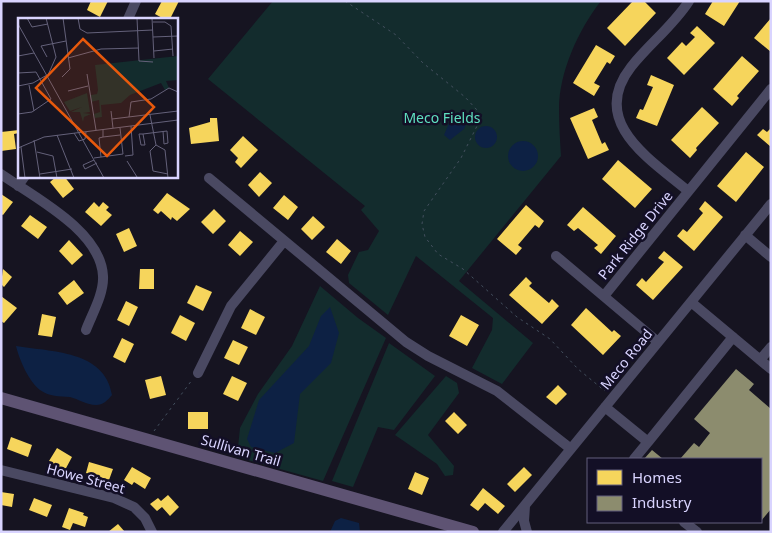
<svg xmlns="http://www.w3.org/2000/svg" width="772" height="533" font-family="'Noto Sans',sans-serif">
	<rect width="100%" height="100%" fill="#161421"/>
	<path fill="#132c2d" d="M 273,1 L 601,1 C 578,30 559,73 559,109 C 559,125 560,141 561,156 L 459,281 L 533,343 L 502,384 L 472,368 L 492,330 L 493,318 L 416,256 L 388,315 L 349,283 L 348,275 L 359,252 L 368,250 L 379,231 L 361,210 L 365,206 L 208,79 Z
		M 320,286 L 358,318 L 386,338 L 323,481 L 237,457 L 240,428 L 258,394 L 292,346 Z
		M 389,343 L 435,376 L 394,430 L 378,427 L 353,487 L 332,481 Z
		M 446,376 L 457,383 L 459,393 L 428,435 L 454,466 L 453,475 L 445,476 L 437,464 L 395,435 Z"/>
	<path fill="#0d2144" d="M 459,112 L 466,116 L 468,120 L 464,129 L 450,140 L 444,135 L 449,123 Z
		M475 137a11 11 0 1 1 22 0a11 11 0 1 1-22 0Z
		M508 156a15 15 0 1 1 30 0a15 15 0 1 1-30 0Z
		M 330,307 L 339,333 L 331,363 L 300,394 L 294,443 L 275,453 L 251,447 L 247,439 L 259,400 L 309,346 L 321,316 Z
		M 16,346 C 51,352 105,350 112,395 C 108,400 103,405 96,405 C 87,405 78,399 70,397 C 59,396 50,397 40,390 C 29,382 19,359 16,346 Z
		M 341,518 L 359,523 L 360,532 L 330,532 L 335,521 Z"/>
	<path fill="#f6d55c" d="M 91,1 L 108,1 L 100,17 L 87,10 Z
		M 162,1 L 179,1 L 170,19 L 164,19 L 155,14 Z
		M 633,1 L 644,1 L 656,13 L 625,46 L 607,28 Z
		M 713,1 L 740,1 L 724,26 L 705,14 Z
		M 771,18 L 771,52 L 754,38 Z
		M 697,26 L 715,43 L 684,75 L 667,58 L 682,42 L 686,46 L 695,37 L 690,33 Z
		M 596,45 L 615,56 L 610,64 L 607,62 L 594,83 L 600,86 L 594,96 L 573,83 Z
		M 742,56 L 759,71 L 737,96 L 739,98 L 732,106 L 713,89 Z
		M 651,75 L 674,85 L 657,126 L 636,118 L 640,109 L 643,110 L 653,87 L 647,85 Z
		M 702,107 L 719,123 L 696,148 L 697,150 L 690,158 L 671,140 Z
		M 594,108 L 598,117 L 592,120 L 602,144 L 605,142 L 609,150 L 588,159 L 570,118 Z
		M 210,118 L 217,118 L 219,141 L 191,144 L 189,128 L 210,122 Z
		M 771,128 L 771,147 L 757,135 L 763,129 L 767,132 Z
		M 19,130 L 19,133 L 14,134 L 16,149 L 1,151 L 1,132 Z
		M 243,136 L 258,150 L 241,168 L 235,162 L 238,158 L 230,150 Z
		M 746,152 L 764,167 L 736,202 L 717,186 Z
		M 618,160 L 652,189 L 635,208 L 602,179 Z
		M 260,172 L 272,183 L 259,197 L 248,185 Z
		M 57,176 L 64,176 L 74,189 L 63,198 L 50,182 Z
		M 167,193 L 190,209 L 177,221 L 172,217 L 171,220 L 161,211 L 158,214 L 153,210 Z
		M 1,194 L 13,202 L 3,215 L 1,214 Z
		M 284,195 L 298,207 L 288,220 L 273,208 Z
		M 705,201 L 723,217 L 694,251 L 677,236 L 683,229 L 687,232 L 703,213 L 699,209 Z
		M 94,202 L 99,207 L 103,202 L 109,207 L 106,210 L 112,215 L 101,226 L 85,212 Z
		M 526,205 L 544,221 L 539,228 L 535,225 L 518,245 L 522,248 L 516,255 L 497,239 Z
		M 583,207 L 616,236 L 601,254 L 594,248 L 598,245 L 578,228 L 574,231 L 567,225 Z
		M 214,209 L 226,221 L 213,234 L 201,222 Z
		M 30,215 L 47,227 L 38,239 L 21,226 Z
		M 313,216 L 325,227 L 312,240 L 301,229 Z
		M 129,228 L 137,246 L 124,252 L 116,234 Z
		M 240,231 L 253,242 L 240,256 L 228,245 Z
		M 337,239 L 351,251 L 341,264 L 326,252 Z
		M 69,240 L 83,255 L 72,265 L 59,251 Z
		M 664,251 L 683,267 L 653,300 L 636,285 L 642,278 L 646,282 L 664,262 L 658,258 Z
		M 3,269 L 12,277 L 4,287 L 1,284 Z
		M 140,269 L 154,269 L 154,289 L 139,289 Z
		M 526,277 L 532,283 L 529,286 L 549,303 L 552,299 L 559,306 L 542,324 L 509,295 Z
		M 74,280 L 84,293 L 67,305 L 58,293 Z
		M 196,285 L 212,292 L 203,311 L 187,303 Z
		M 1,296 L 17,308 L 4,323 L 1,321 Z
		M 126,301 L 138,307 L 129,326 L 117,320 Z
		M 586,308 L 612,332 L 614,330 L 621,336 L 603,355 L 571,325 Z
		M 250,309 L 265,317 L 256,335 L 241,328 Z
		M 42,314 L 56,317 L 52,337 L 38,335 Z
		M 180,315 L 195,323 L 186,341 L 171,333 Z
		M 461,315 L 479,325 L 467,346 L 449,336 Z
		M 122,338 L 134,344 L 125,363 L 113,357 Z
		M 233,340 L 248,347 L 239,365 L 224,358 Z
		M 161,376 L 166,395 L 150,399 L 145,380 Z
		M 232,376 L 247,383 L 238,401 L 223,394 Z
		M 558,385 L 567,394 L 556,405 L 546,397 Z
		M 188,412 L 208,412 L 208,429 L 188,429 Z
		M 454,412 L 467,425 L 458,434 L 445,421 Z
		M 11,437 L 32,445 L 28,457 L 7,449 Z
		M 57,448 L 72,457 L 65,470 L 49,461 Z
		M 89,462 L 113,469 L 109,480 L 86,473 Z
		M 132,467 L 151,478 L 145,489 L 134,482 L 132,485 L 124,480 Z
		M 524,467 L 532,475 L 515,492 L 507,484 Z
		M 415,472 L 429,478 L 422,495 L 408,489 Z
		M 483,488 L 505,506 L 498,514 L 485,503 L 478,511 L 470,505 Z
		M 1,492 L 14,494 L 12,507 L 1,505 Z
		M 168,495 L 179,507 L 170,516 L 162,507 L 157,511 L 150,504 L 158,498 L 161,501 Z
		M 34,498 L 52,505 L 47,517 L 29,510 Z
		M 69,508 L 84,513 L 83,515 L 88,517 L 85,527 L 73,523 L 70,530 L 62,527 Z
		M 118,524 L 125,532 L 108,532 Z"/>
	<path fill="#8c8c6e" d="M 736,369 L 754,384 L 749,390 L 771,409 L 771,509 L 761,521 L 761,459 L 680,459 L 694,443 L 699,447 L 710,433 L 694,419 Z
		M 652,450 L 663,459 L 644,459 Z"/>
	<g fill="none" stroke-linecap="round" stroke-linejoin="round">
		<path stroke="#44505f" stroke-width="1" stroke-dasharray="2.5 4" stroke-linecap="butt" d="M 345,1 L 396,35 L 423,63 L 465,97 L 477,110 L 477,126 L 461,158 L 424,211 L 422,224 L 425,237 L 438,254 L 463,269 L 517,317 L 550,339 L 578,369 L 605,391
			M 154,431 L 192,380"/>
		<path stroke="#4a4962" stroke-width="10" d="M 128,19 L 136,1
			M 1,174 C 34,197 101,231 103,276 C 104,294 92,314 86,330
			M 209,178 L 406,342 L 428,356 L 497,391 L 571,449
			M 18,186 L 25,176
			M 688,191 C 651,160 588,122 631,67 C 649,44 673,26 689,1
			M 745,235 L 771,257
			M 556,256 L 658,342
			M 604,296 L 771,89
			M 691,302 L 771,369
			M 760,360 L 771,347
			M 198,373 L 231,306 L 284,241
			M 605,407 L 648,442 L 634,459
			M 648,442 L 733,337
			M 1,470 L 114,498 L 134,507 L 145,518 L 152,532
			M 525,506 L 524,521 L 527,532
			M 684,522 L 697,532
			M 503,532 L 771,204"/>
		<path stroke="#5e5373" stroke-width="12" d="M 1,398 L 473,532"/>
	</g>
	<g text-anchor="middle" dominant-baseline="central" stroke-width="5" stroke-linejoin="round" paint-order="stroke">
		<g font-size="14" fill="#5fe0c0" stroke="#130f26">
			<text x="442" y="117">Meco Fields</text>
		</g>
		<g font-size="14" fill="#d9d4ff" stroke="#130f26">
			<text transform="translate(635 235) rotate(-51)">Park Ridge Drive</text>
			<text transform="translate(626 359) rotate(-51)">Meco Road</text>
			<text transform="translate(241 450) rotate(16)">Sullivan Trail</text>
			<text transform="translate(86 478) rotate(15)">Howe Street</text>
		</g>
	</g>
	<g transform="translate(18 18)">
		<rect width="160" height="160" fill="#161421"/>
		<path d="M 160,38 L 160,62 L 148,63 L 151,70 L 147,72 L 143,65 L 112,77 L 103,85 L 83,87 L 84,99 L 77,100 L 76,96 L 82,94 L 81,82 L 73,84 L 73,77 L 79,76 L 80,72 L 77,47 ZM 69,75 L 72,94 L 65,95 L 73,96 L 66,99 L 65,104 L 62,94 L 53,94 L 64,89 L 52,93 L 46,84 Z" fill="#132c2d"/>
		<path fill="none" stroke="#64617a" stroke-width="1" d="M 9,0 L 14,9 L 30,6M 28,0 L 38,39 L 30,57M 60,0 L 62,11 L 69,15 L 135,12M 119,0 L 121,43 L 135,44M 134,0 L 136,40M 135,4 L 147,4 L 153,8 L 155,38M 0,6 L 86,160M 135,19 L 160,18M 136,33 L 155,31M 0,38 L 16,35M 29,39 L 23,28 L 48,23M 50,40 L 83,31 L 121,30M 0,55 L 18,54 L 33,81 L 14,94 L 0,96M 69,56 L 78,112M 44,59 L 52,51 L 45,0M 11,67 L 16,93M 0,68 L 15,65 L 29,57M 50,73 L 70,68M 93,93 L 95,110M 132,97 L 138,127M 111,99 L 113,84 L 133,81 L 151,70 L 160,74M 94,101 L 160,93M 56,115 L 61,123 L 67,121 L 68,114M 121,116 L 125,116 L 127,127 L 123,127 ZM 125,116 L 149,113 L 150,125 L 146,126 L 145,113M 39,117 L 56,160M 85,119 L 102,117M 16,122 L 22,160M 138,127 L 132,133 L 135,153 L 150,156M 138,127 L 147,132 L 150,160M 3,129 L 7,160M 0,130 L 26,119 L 160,102M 19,134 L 35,138 L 39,160M 107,138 L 115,137 L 113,108M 83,139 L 81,120 L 85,119 L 85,112M 76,140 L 105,136 L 102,110M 76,142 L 65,147 L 67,151 L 79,145M 109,143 L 119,159M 22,156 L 54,151"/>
		<path fill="#e8590c" fill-opacity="0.15" stroke="#e8590c" stroke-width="2.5" d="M 65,21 L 136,89 L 89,138 L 18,70 Z"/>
		<rect width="160" height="160" fill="none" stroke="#d9d4ff" stroke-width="2.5"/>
	</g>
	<rect width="772" height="533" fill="none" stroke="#d9d4ff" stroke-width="5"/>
	<rect x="587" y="458" width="175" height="65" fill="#130f26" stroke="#625e7d"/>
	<rect x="597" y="470" width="25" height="15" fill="#f6d55c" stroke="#625e7d"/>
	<text x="632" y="483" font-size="15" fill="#d9d4ff">Homes</text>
	<rect x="597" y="496" width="25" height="15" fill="#8c8c6e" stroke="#625e7d"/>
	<text x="632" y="508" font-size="15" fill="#d9d4ff">Industry</text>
</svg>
